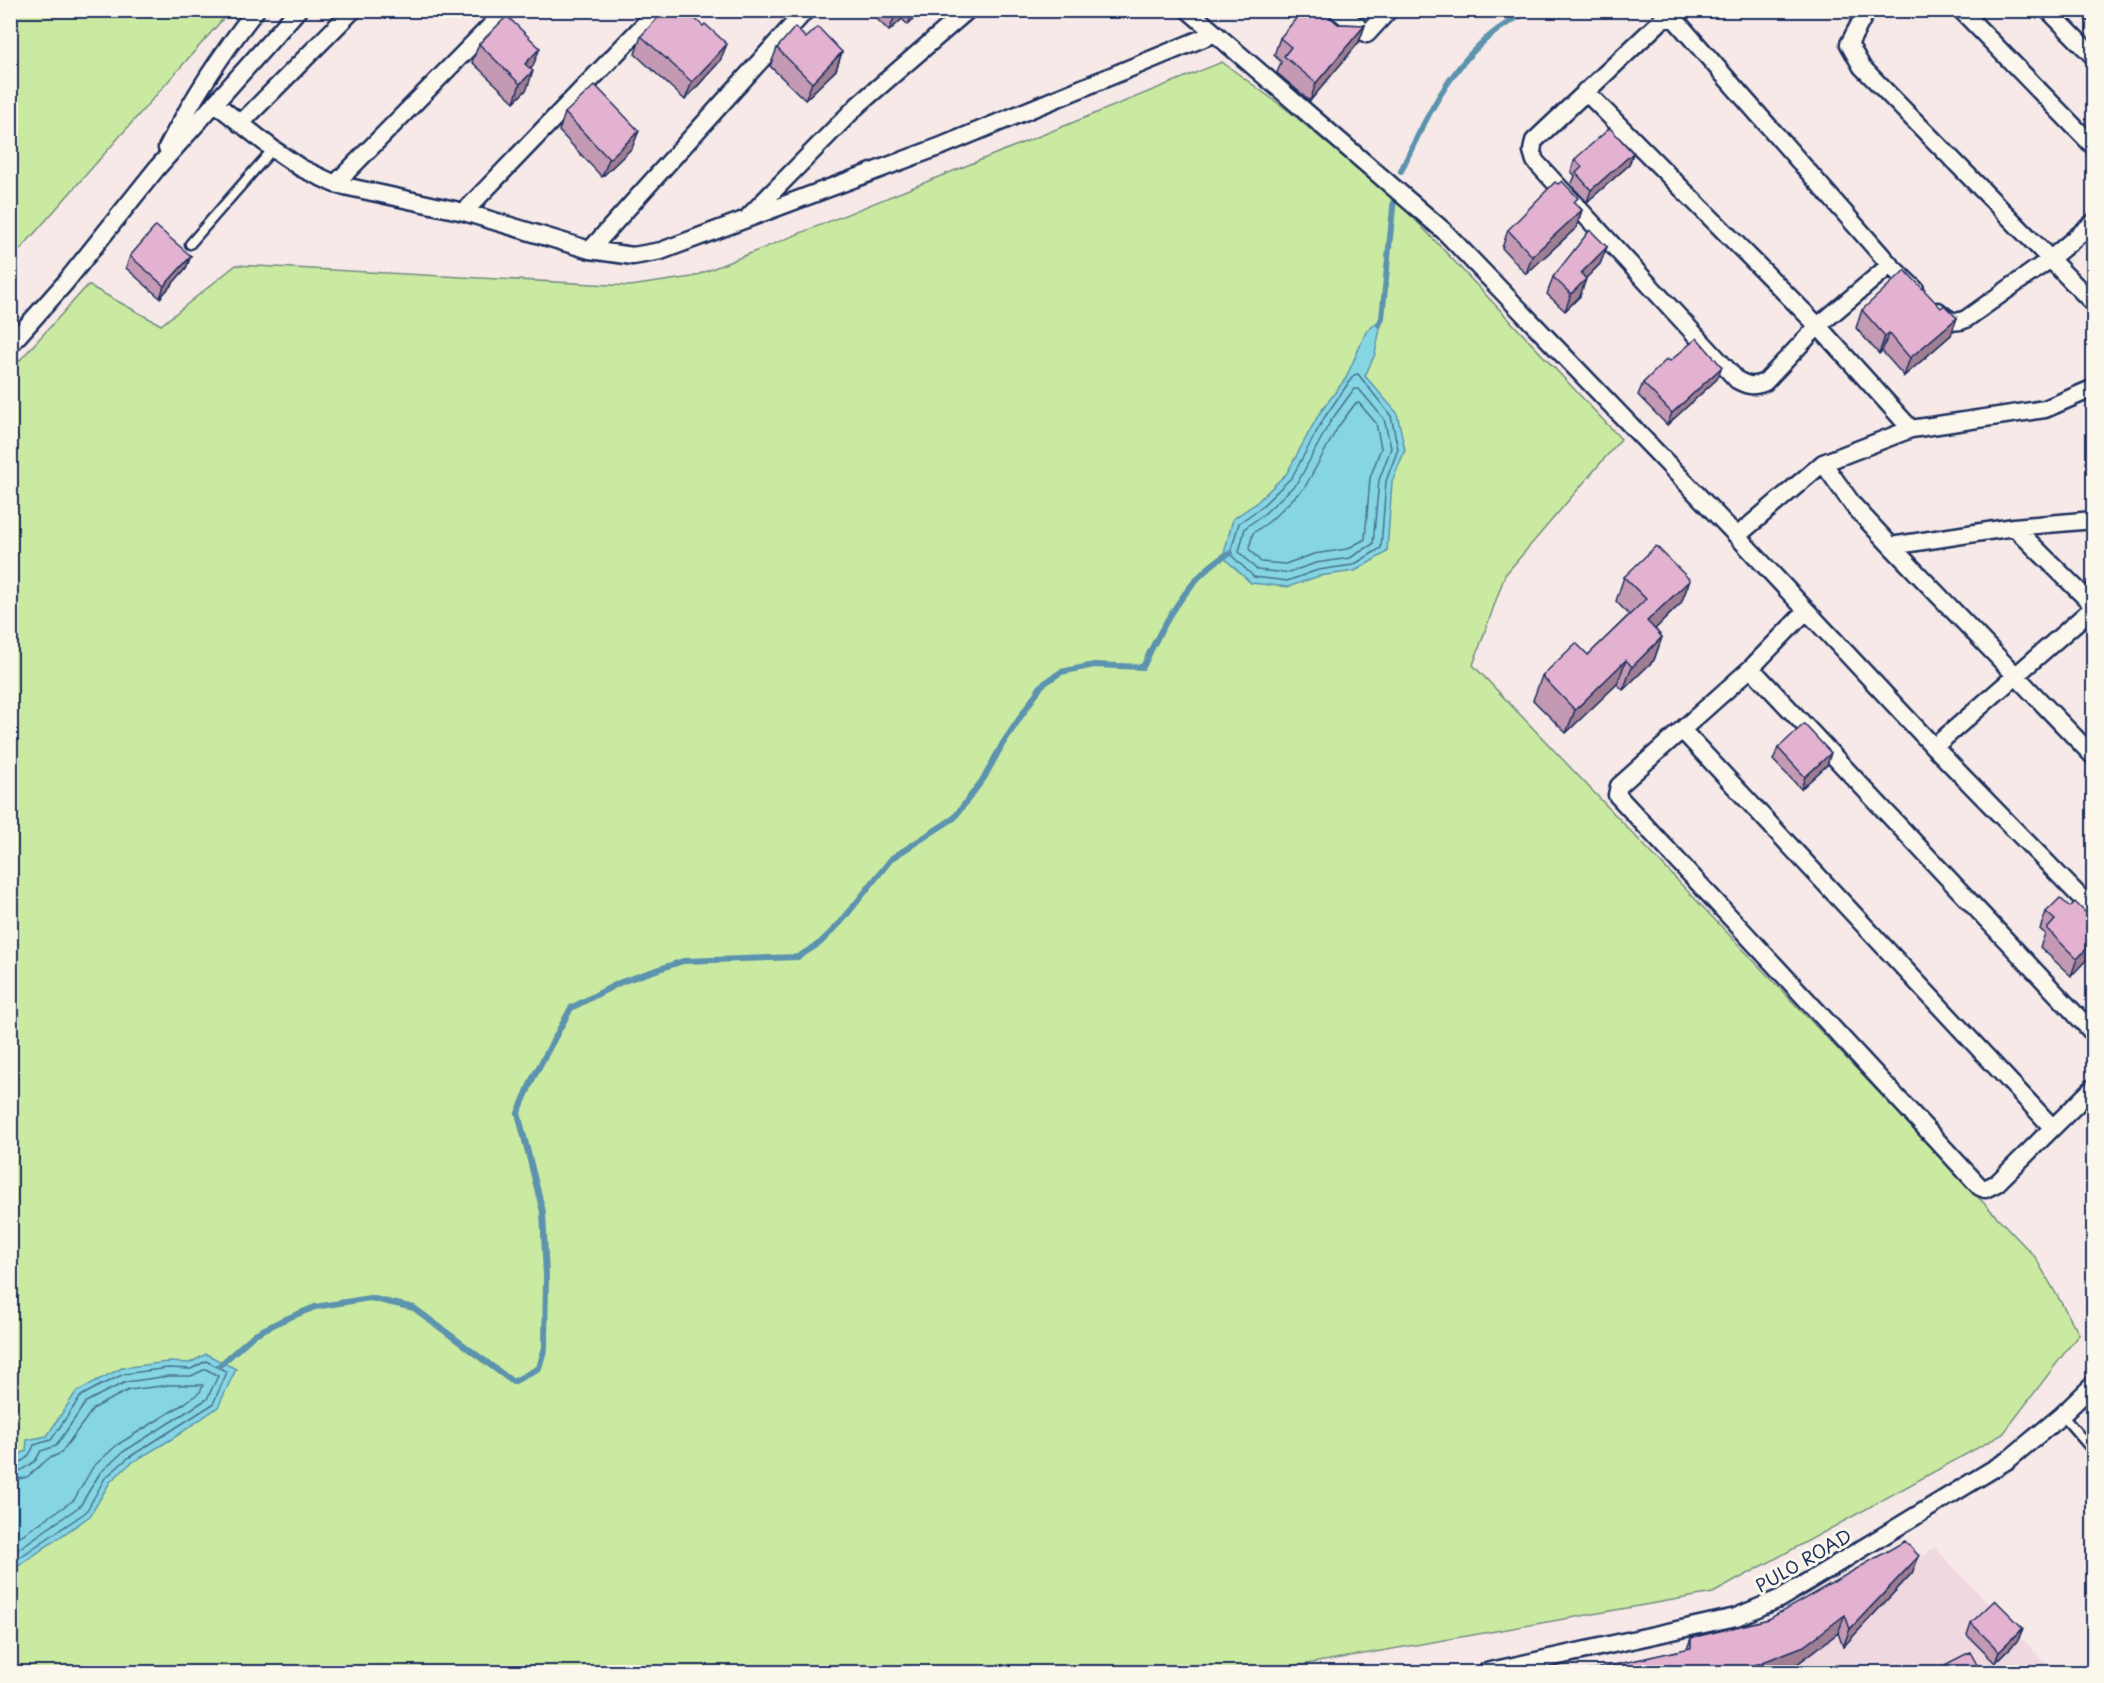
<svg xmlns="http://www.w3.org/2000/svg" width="2104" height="1683" font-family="'Playpen Sans',sans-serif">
	<rect width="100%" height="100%" fill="#f6e9e7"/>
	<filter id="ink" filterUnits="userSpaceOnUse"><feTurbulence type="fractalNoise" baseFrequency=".0167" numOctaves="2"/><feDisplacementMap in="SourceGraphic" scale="12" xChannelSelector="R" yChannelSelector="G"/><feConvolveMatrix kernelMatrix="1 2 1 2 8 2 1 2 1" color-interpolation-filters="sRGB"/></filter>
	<g filter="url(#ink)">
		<path fill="#f0d8e0" d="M 1934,1547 L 2054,1672 L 1606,1672 L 1758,1634 L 1913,1565 Z
			M 1345,1664 L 1352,1672 L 1288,1672 Z"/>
		<path fill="#cbeaa1" stroke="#738c80" stroke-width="1.5" d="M 11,10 L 230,11 L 11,260 L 10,11 Z
			M 1222,62 L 1290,112 L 1408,212 L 1621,439 L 1505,575 L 1473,665 L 2035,1257 L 2079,1334 L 2003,1434 L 1713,1593 L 1260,1672 L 11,1672 L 11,370 L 88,285 L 161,325 L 236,265 L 630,286 L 692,277 Z"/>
		<path fill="#86d5e3" stroke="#5b93ae" stroke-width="1.5" d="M 1382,318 L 1375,354 L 1365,376 L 1397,413 L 1405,450 L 1392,482 L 1387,552 L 1355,571 L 1319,576 L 1288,587 L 1251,583 L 1223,557 L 1233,519 L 1255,504 L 1287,473 L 1319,414 L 1346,378 L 1366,332 Z
			M 206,1354 L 236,1369 L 218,1407 L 175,1437 L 131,1463 L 110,1482 L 90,1516 L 11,1571 L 11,1459 L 26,1451 L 27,1440 L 47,1436 L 76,1392 L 96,1381 L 122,1368 L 168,1362 L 190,1363 Z"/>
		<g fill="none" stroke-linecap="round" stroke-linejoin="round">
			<path stroke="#467193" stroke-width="1.5" d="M 1358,374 L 1391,416 L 1398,449 L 1386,481 L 1381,548 L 1353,565 L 1318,570 L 1287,581 L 1254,577 L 1230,554 L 1239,523 L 1259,509 L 1292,477 L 1324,418 L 1354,375 Z
				M 1354,389 L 1359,389 L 1384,419 L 1391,448 L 1379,480 L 1373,544 L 1350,558 L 1316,563 L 1286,573 L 1257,570 L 1239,552 L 1245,528 L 1264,514 L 1298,482 L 1330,422 Z
				M 1359,403 L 1376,423 L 1381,448 L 1370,478 L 1365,539 L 1347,549 L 1314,554 L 1285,564 L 1261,562 L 1249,549 L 1253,533 L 1270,521 L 1305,487 L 1338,427 L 1355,404 Z
				M 10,1465 C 23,1464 30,1456 34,1445 L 51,1440 L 81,1396 L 99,1386 L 124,1374 L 168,1368 L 191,1369 L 206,1361 L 227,1372 L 213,1404 L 128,1458 L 105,1478 L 86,1512 L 10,1564
				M 10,1472 L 22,1470 L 35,1461 L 41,1451 L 56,1446 L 86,1402 L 103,1393 L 126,1382 L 169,1376 L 191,1376 L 206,1369 L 218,1376 L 207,1399 L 123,1452 L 100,1473 L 80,1506 L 10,1555
				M 10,1481 L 27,1477 L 48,1459 L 61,1453 L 93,1409 L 107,1401 L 129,1390 L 169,1385 L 203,1385 L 200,1392 L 185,1403 L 117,1445 L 93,1467 L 74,1500 L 10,1543"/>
			<path stroke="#5b93ae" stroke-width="6" d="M 1401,171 C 1431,107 1463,38 1533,10
				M 1379,325 L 1382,318 L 1394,198
				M 219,1366 L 255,1334 L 281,1321 L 315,1307 L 370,1298 L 414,1308 L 513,1382 L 539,1368 L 545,1347 L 546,1277 L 543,1212 L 518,1113 L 533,1078 L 571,1008 L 621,982 L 683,961 L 798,957 L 820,943 L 841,922 L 892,858 L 954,818 L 984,778 L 1003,743 L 1042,685 L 1061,672 L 1094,665 L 1143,667 C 1159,631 1192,570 1231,553"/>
			<defs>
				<path id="service" d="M 190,244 L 273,149
					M 2062,1415 L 2094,1452"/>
				<path id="minor" d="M 1188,10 L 1444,231 L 1737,536 L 1934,747 L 2094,911
					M 1337,10 L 1367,34 L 1389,10
					M 1867,10 L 1849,44 L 1862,67 L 2094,304
					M 1961,10 L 2094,147
					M 2048,10 L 2094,57
					M 2090,10 L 2094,14
					M 1585,91 L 1818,326 L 1911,429
					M 216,104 L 273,149 L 301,168 L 335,184 L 464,212 L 590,250 L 633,256 L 661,251 L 944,145 L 1213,34
					M 240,124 L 353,10
					M 167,148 C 192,99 221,54 256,10
					M 335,184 L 506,10
					M 464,212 L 658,10
					M 749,216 L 858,105 L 968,10
					M 590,250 L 806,10
					M 1890,265 L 1818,326 L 1765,382 C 1753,387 1748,386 1737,380 L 1535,161 L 1532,151 L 1534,141 L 1662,20 L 1673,17 L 1890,265 L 1915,289
					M 1938,311 C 1948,319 1954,325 1966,319 L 2049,260 L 2094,222
					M 10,345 L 65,283 L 157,168 L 298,10
					M 1823,463 L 1853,505 L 1891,546 L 2094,757
					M 2014,527 L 2094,606
					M 1737,536 L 1823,463 L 1911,429 L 2045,409 L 2094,388
					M 1891,546 L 2014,527 L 2094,520
					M 1806,611 L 1751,668 L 1619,786 L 1617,795 L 1980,1187 L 1985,1189 L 1997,1183 L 2094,1087
					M 1751,668 L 2094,1034
					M 1683,731 L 2052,1127
					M 1934,747 L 2094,607
					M 1486,1672 L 1736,1617 L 1779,1599 L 2008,1460 L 2062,1415 L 2094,1384"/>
			</defs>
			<use href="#service" stroke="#1b2f5e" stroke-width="13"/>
			<use href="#minor" stroke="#1b2f5e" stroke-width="21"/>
			<use href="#service" stroke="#fbf7ec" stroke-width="8"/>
			<use href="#minor" stroke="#fbf7ec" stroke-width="16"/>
		</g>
		<path fill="#c399b4" stroke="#1b2f5e" stroke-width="1.5" d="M 868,10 L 922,10 L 908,25 L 902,19 L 889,31 Z
			M 1338,24 L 1365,25 L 1359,42 L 1310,101 L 1277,73 L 1281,62 L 1274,55 L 1280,38 Z
			M 641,36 L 720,61 L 685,100 L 635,54 Z
			M 806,38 L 842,52 L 836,70 L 805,100 L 770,66 L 777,48 Z
			M 479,44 L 533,66 L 530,69 L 527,89 L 514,102 L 472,62 Z
			M 565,113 L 632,148 L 602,177 L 559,131 Z
			M 1633,153 L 1629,165 L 1587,202 L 1571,185 L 1575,176 L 1571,171 L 1575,159 Z
			M 1576,203 L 1582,210 L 1576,228 L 1526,274 L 1502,248 L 1508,230 Z
			M 1607,247 L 1600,264 L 1586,278 L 1580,296 L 1565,311 L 1547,294 L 1553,277 Z
			M 130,256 L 191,256 L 186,268 L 160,298 L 126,268 Z
			M 1862,310 L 1951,335 L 1904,376 L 1882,351 L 1879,354 L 1856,328 Z
			M 1670,361 L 1717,379 L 1667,425 L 1638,395 L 1643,383 Z
			M 1624,577 L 1690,580 L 1681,603 L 1655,629 L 1662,637 L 1654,660 L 1623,690 L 1617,684 L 1566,733 L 1533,700 L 1542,676 L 1588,655 L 1629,615 L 1616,601 Z
			M 1778,748 L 1827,765 L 1801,789 L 1773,760 Z
			M 2070,907 L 2088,915 L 2094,910 L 2094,952 L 2071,976 L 2040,947 L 2045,934 L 2040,929 L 2046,912 Z
			M 1919,1556 L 1912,1573 L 1843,1647 L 1838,1633 L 1797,1664 L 1776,1672 L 1583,1672 L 1687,1649 L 1691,1638 L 1769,1619 Z
			M 1971,1623 L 2023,1628 L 2018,1640 L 1995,1663 L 1967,1635 Z"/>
		<path fill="#9f7d92" stroke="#1b2f5e" stroke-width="1.5" d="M 898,10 L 905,10 L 902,19 L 889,31 L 896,13 Z
			M 913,10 L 922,10 L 908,25 Z
			M 1365,25 L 1359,42 L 1310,101 L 1316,83 Z
			M 727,44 L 720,61 L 685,100 L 692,82 Z
			M 540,48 L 533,66 L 518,81 L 525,64 Z
			M 842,52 L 836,70 L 805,100 L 812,83 Z
			M 533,71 L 527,89 L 514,102 L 520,84 Z
			M 639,131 L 632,148 L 602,177 L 609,159 Z
			M 1633,153 L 1629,165 L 1587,202 L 1591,190 Z
			M 1582,210 L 1576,228 L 1526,274 L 1532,256 Z
			M 1607,247 L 1600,264 L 1574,290 L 1581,273 Z
			M 191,256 L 186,268 L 160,298 L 164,286 Z
			M 1586,279 L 1580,296 L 1565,311 L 1571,294 Z
			M 1957,318 L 1951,335 L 1904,376 L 1910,358 Z
			M 1889,333 L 1882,351 L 1879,354 L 1885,336 Z
			M 1722,367 L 1717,379 L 1667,425 L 1672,413 Z
			M 1690,580 L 1681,603 L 1639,645 L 1647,621 Z
			M 1662,637 L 1654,660 L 1623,690 L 1632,667 Z
			M 1626,660 L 1617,684 L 1566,733 L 1575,710 Z
			M 1831,753 L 1827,765 L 1801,789 L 1805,777 Z
			M 2094,941 L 2094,952 L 2071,976 L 2077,959 Z
			M 1919,1556 L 1912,1573 L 1843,1647 L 1850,1629 Z
			M 1845,1615 L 1838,1633 L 1797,1664 L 1776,1672 L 1739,1672 Z
			M 2023,1628 L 2018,1640 L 1995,1663 L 1999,1651 Z"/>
		<path fill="#e3b2d1" stroke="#1b2f5e" stroke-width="1.5" d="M 665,10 L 686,10 L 703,26 L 705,24 L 727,44 L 692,82 L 641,36 Z
			M 1303,10 L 1322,10 L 1338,24 L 1365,25 L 1316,83 L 1284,56 L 1291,47 L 1280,38 Z
			M 507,16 L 540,48 L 525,64 L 533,71 L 520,84 L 479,44 Z
			M 795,27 L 806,38 L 818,27 L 842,52 L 812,83 L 777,48 Z
			M 595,85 L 639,131 L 609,159 L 565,113 Z
			M 1610,128 L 1633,153 L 1591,190 L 1576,173 L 1582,167 L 1575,159 Z
			M 1562,181 L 1578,198 L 1574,202 L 1582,210 L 1532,256 L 1508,230 L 1555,182 L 1558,184 Z
			M 156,226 L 191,256 L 164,286 L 130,256 Z
			M 1590,230 L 1607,247 L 1581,273 L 1586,279 L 1571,294 L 1553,277 Z
			M 1905,270 L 1941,308 L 1944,305 L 1957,318 L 1910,358 L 1889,333 L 1885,336 L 1862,310 Z
			M 1697,338 L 1722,367 L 1672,413 L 1643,383 L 1667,359 L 1670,361 Z
			M 1656,546 L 1690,580 L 1647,621 L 1662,637 L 1632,667 L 1626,660 L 1575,710 L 1542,676 L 1576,643 L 1588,655 L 1646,599 L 1624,577 Z
			M 1804,724 L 1831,753 L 1805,777 L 1778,748 Z
			M 2060,898 L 2070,907 L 2075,902 L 2088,915 L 2094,910 L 2094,941 L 2077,959 L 2047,929 L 2055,920 L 2046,912 Z
			M 1905,1541 L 1919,1556 L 1850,1629 L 1845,1615 L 1804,1646 L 1740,1671 L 1740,1672 L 1583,1672 L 1691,1648 L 1691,1638 L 1769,1619 Z
			M 1995,1600 L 2023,1628 L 1999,1651 L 1971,1623 Z
			M 1970,1652 L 1981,1672 L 1931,1672 Z"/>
	</g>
	<g text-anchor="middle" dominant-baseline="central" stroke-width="6" stroke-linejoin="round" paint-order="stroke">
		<g font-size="18" fill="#1b2f5e" stroke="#fbf7ec">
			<text transform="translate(1803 1560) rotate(-30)">PULO ROAD</text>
		</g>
	</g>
	<rect width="2104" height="1683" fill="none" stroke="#fbf7ec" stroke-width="36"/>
	<rect x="18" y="18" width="2068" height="1647" fill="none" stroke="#1b2f5e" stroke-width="2" filter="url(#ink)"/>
</svg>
